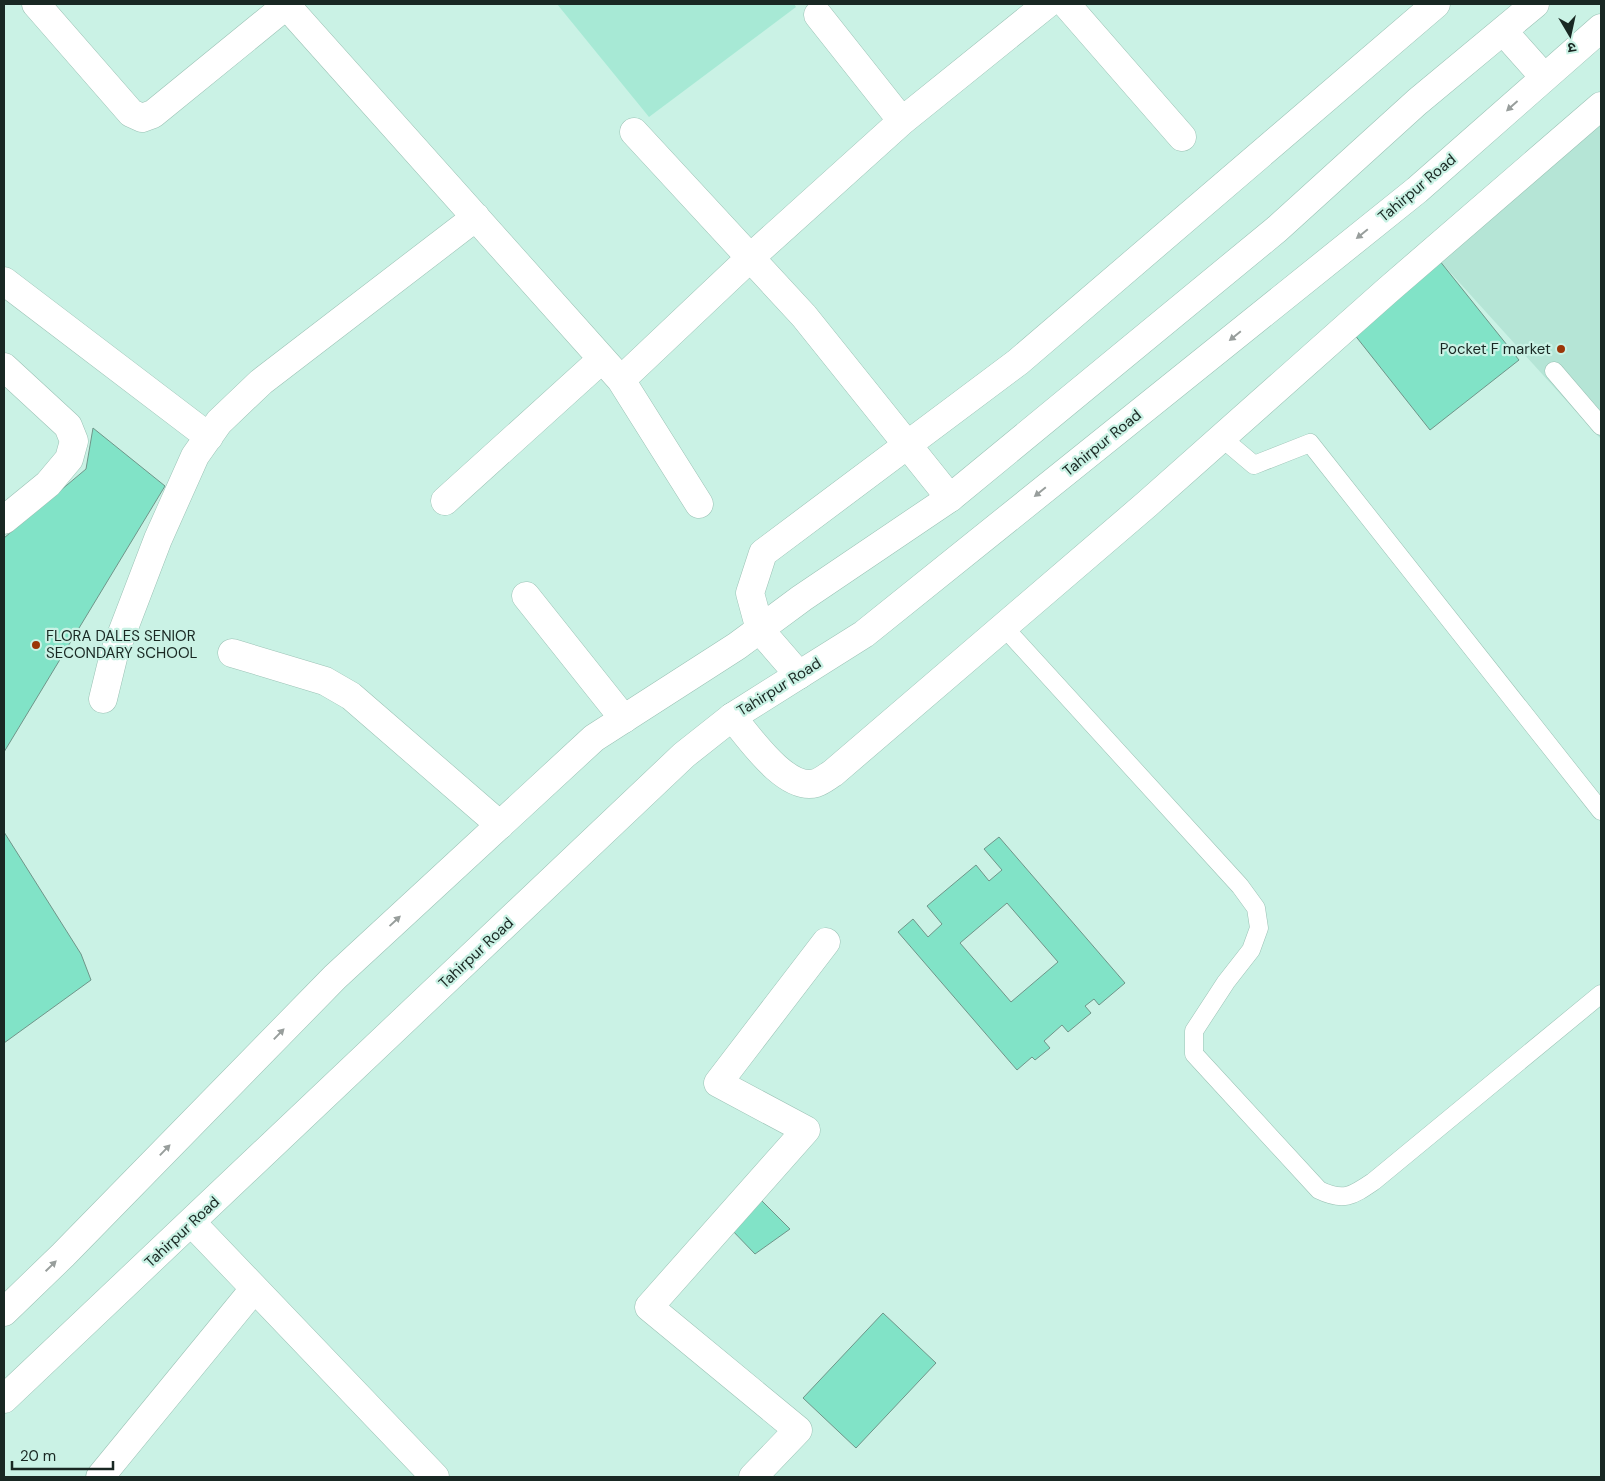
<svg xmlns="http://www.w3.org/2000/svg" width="1605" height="1481" font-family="'DM Sans','Noto Sans Devanagari',sans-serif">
	<rect width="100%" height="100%" fill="#caf2e5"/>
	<path fill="#b5e5d6" d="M 1601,118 L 1601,439 L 1439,260 Z"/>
	<path fill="#a7e9d5" d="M 557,4 L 794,4 L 796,7 L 649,117 Z"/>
	<path fill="#81e3c7" stroke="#6f9589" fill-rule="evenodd" d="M 1439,260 L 1519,360 L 1430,430 L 1350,329 Z
		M 93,428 L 165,486 L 4,752 L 4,538 L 86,469 Z
		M 4,832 L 81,954 L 91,980 L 4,1043 Z
		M 999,837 L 1125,983 L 1099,1005 L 1094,999 L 1085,1006 L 1091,1013 L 1068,1032 L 1062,1025 L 1044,1041 L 1050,1048 L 1035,1060 L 1032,1057 L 1017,1070 L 898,932 L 913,919 L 928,937 L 942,924 L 927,906 L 976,865 L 989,881 L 1002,870 L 984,849 ZM 1007,903 L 1058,962 L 1011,1002 L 960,943 Z
		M 758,1197 L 790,1229 L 755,1254 L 730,1228 Z
		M 883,1313 L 936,1363 L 856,1448 L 803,1398 Z"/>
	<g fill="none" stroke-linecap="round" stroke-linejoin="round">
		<defs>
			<path id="service" d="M 1554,371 L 1601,426
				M 1222,438 L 1254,465 L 1310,443 L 1601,811
				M 1003,626 L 1240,886 L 1256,908 L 1259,928 L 1251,950 L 1226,982 L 1194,1031 L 1194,1054 L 1319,1190 C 1344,1202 1352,1196 1374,1181 L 1601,994"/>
			<path id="minor" d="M 36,4 L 131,113 L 142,118 L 153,114 L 288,4
				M 1066,4 L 1182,137
				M 286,5 L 621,380 L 699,504
				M 818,15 L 902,121
				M 634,132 L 804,316 L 950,498
				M 4,281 L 209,437
				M 4,367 L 68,426 L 74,441 L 69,459 L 48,484 L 4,520
				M 621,380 L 750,258 L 902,121 L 1047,4
				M 445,501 L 602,359
				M 526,596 L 624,719
				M 232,653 L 325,681 L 351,696 L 500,825
				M 103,699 L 114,654 L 158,539 L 195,456 L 219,422 L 261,382 L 476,217
				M 732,717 C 749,737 786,792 816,783 C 822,781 828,776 833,773 L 1147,504 L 1388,290 L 1601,106
				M 192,1223 L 435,1477
				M 100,1477 L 254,1289
				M 753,1477 L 798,1430 L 649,1307 L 806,1130 L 718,1083 L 826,942"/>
			<path id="tertiary" d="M 799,675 L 760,630 L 750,593 L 763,553 L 1018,362 L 1436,4"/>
			<path id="secondary" d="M 1504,32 L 1544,77
				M 4,1312 L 63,1255 L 335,977 L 594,738 L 737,646 L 802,598 L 950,498 L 1277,229 L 1417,102 L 1535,4
				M 4,1399 L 684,755 L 732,717 L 864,634 L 1417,190 L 1601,28"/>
		</defs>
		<use href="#service" stroke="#9bc2b5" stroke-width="19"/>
		<use href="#minor" stroke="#9bc2b5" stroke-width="29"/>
		<use href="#tertiary" stroke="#9bc2b5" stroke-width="29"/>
		<use href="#secondary" stroke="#9bc2b5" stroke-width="29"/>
		<use href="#service" stroke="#fff" stroke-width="18"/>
		<use href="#minor" stroke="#fff" stroke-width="28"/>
		<use href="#tertiary" stroke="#fff" stroke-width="28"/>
		<use href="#secondary" stroke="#fff" stroke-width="28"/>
	</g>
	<defs><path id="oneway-solid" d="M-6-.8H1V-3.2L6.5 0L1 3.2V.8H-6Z" transform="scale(1.25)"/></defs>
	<g fill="#989e9c">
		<use href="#oneway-solid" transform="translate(1512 106) rotate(138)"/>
		<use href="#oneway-solid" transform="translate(1362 234) rotate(141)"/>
		<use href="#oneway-solid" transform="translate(1235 336) rotate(141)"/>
		<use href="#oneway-solid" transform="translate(1040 492) rotate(141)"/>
		<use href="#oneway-solid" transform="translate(395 921) rotate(-43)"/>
		<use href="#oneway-solid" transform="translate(279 1034) rotate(-46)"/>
		<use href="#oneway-solid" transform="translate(165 1150) rotate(-46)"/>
		<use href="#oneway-solid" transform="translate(51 1266) rotate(-44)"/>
	</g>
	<g fill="#9b3607" stroke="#caf2e5" stroke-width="2">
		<circle cx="1561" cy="349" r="5"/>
		<circle cx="36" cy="645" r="5"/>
	</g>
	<g text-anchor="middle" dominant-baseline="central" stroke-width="4.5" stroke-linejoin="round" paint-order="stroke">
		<g font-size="15" fill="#192823" stroke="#caf2e5">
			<text transform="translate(1417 188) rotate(-40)">Tahirpur Road</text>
			<text transform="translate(1102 443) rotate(-39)">Tahirpur Road</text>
			<text transform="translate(779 687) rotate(-32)">Tahirpur Road</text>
			<text transform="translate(476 953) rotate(-43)">Tahirpur Road</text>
			<text transform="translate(182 1232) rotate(-43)">Tahirpur Road</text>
		</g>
		<g font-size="15" fill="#192823" stroke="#caf2e5" text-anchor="end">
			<text x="1551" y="349">Pocket F market</text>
			<text x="46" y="636" text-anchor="start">FLORA DALES SENIOR<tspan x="46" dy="17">SECONDARY SCHOOL</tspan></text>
		</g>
	</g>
	<rect width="1605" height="1481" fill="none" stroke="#192823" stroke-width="10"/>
	<g transform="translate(1570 35) rotate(171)" stroke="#caf2e5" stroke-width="4" paint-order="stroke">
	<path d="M0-4L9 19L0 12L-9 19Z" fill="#192823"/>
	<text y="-8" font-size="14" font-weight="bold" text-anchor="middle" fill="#192823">उ</text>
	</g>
	<path d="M12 1461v8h101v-8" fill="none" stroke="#192823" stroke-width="2.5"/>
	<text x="20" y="1461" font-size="15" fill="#192823" stroke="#caf2e5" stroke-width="4" paint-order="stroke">20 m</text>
</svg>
